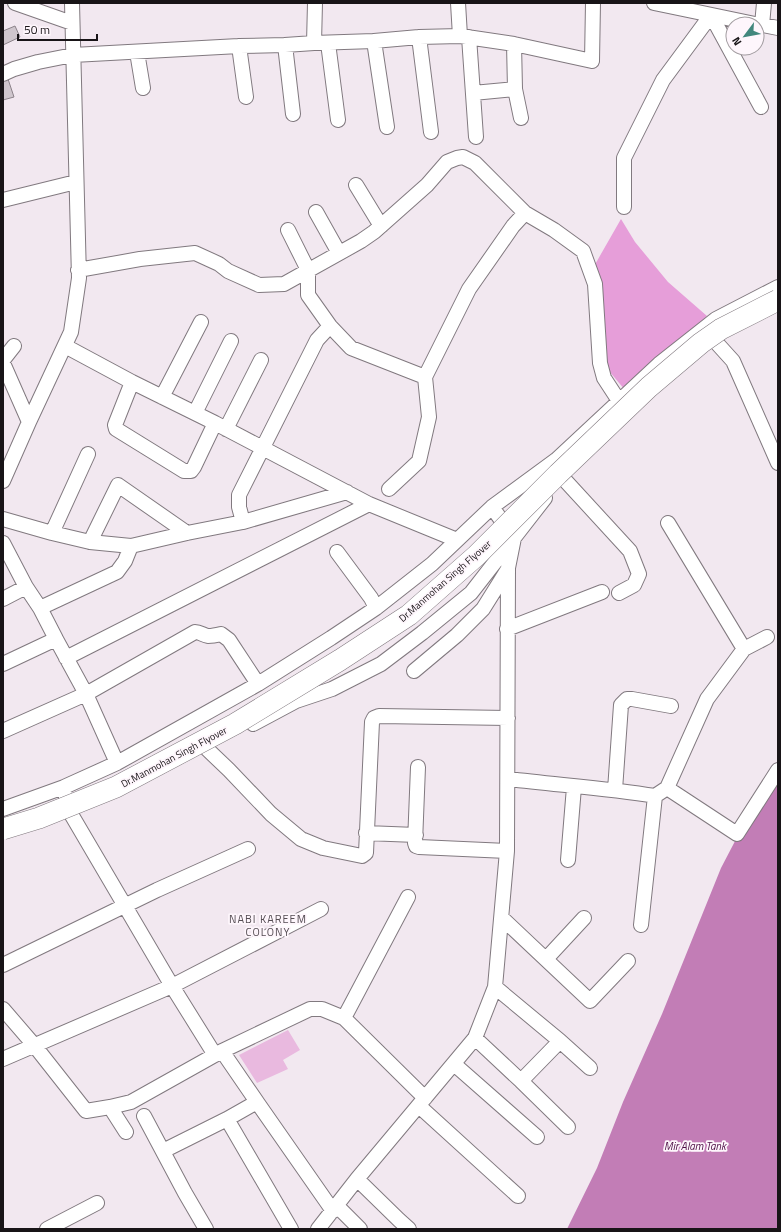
<svg xmlns="http://www.w3.org/2000/svg" width="781" height="1232" font-family="'Titillium Web',sans-serif">
	<rect width="100%" height="100%" fill="#f2e8f0"/>
	<path fill="#e9b9df" d="M 288,1030 L 300,1050 L 283,1060 L 288,1069 L 257,1083 L 239,1055 Z"/>
	<path fill="#e69ed9" d="M 621,219 L 635,242 L 668,282 L 707,316 L 625,390 L 604,365 L 593,268 Z"/>
	<path fill="#c27db6" d="M 778,772 L 778,1229 L 567,1229 L 597,1168 L 623,1102 L 662,1014 L 721,868 L 757,799 Z"/>
	<path fill="#cfc6cd" stroke="#8c838a" d="M 15,26 L 20,37 L 3,45 L 3,31 Z
		M 8,79 L 14,97 L 3,100 L 3,80 Z"/>
	<g fill="none" stroke-linecap="round" stroke-linejoin="round">
		<defs>
			<path id="minor" d="M 15,3 L 72,23
				M 458,3 L 460,36
				M 654,3 L 755,24
				M 757,24 L 778,28
				M 762,25 L 764,3
				M 419,37 L 431,132
				M 469,37 L 476,137
				M 374,41 L 387,127
				M 314,43 L 315,3
				M 328,43 L 338,120
				M 514,44 L 515,89 L 521,118
				M 285,45 L 293,114
				M 239,46 L 246,97
				M 137,52 L 143,88
				M 3,74 L 14,69 L 38,62 L 73,55 L 239,46 L 285,45 L 314,43 L 374,41 L 419,37 L 460,36 L 514,44 L 592,61 L 593,3
				M 473,93 L 515,89
				M 356,185 L 381,226
				M 3,200 L 76,182
				M 624,207 L 624,158 L 663,80 L 711,15 L 761,107
				M 316,212 L 339,253
				M 288,230 L 308,270 L 308,295 L 330,326 L 351,348 L 425,377
				M 78,270 L 140,259 L 195,253 L 219,264 L 228,271 L 259,285 L 284,284 L 361,241 L 374,232 L 427,185 L 447,162 L 457,158 L 463,157 L 475,163 L 525,213
				M 714,340 L 733,361 L 778,463
				M 65,346 L 132,382 L 215,423 L 369,504 L 457,540
				M 3,360 L 14,346
				M 3,363 L 29,422
				M 132,382 L 115,425 L 116,429 L 184,471 L 191,471 L 194,467 L 215,423
				M 162,397 L 201,322
				M 195,413 L 231,341
				M 226,429 L 261,360
				M 562,477 L 630,551 L 639,574 L 634,585 L 619,593
				M 3,481 L 29,422 L 71,332 L 79,278 L 72,3
				M 389,489 L 419,461 L 429,417 L 425,377 L 469,289 L 513,226 L 525,213 L 554,230 L 583,251 L 595,284 L 600,363 L 604,378 L 619,401
				M 3,519 L 52,533 L 90,542 L 131,546 L 187,533 L 243,522 L 347,492
				M 243,522 L 239,507 L 239,495 L 317,340 L 330,326
				M 668,523 L 744,649
				M 52,533 L 88,454
				M 90,542 L 118,485 L 187,533
				M 3,543 L 26,587 L 40,608 L 56,639 L 86,694 L 117,763
				M 337,552 L 371,598 L 376,608
				M 3,599 L 26,587
				M 40,608 L 117,572 L 125,561 L 131,546
				M 507,629 L 602,592
				M 66,658 L 369,504
				M 3,664 L 56,639
				M 414,671 L 457,635 L 483,609 L 508,569
				M 253,724 L 296,701 L 332,689 L 381,664 L 422,633 L 471,593 L 545,498
				M 3,731 L 86,694 L 195,632 C 200,632 203,635 208,636 C 212,636 217,635 221,634 L 229,640 L 258,684
				M 207,749 L 229,770 L 271,814 L 301,839 L 323,848 L 362,856 L 366,853 L 372,722 L 374,718 L 379,716 L 508,718
				M 418,767 L 415,843 L 416,846 L 419,847 L 507,851
				M 508,779 C 557,785 607,788 655,796
				M 667,788 L 737,834 L 778,770
				M 615,790 L 621,705 L 627,699 L 632,699 L 671,706
				M 66,797 L 71,814 L 172,986 L 215,1055
				M 3,809 L 64,787 L 117,763 L 258,684 L 331,638 L 376,608 L 432,564 L 492,507 L 556,460 L 659,364 L 716,319 L 778,287
				M 366,833 L 416,835
				M 568,860 L 574,787
				M 502,918 L 590,1001 L 628,961
				M 641,925 L 655,796 L 667,788 L 707,699 L 744,649 L 767,637
				M 546,959 L 584,918
				M 3,965 L 157,890 L 248,849
				M 495,987 L 560,1041 L 521,1081
				M 3,1009 L 34,1045 L 86,1111 L 110,1107
				M 344,1018 L 408,897
				M 475,1038 L 521,1081 L 568,1127
				M 560,1041 L 590,1068
				M 222,1051 L 257,1102 L 227,1119 L 291,1229
				M 3,1059 L 172,986 L 321,909
				M 454,1064 L 537,1137
				M 257,1102 L 333,1211
				M 419,1106 L 518,1196
				M 144,1116 L 185,1193 L 206,1229
				M 126,1132 L 110,1107 L 131,1102 L 222,1051 L 310,1009 L 322,1009 L 344,1018 L 425,1098
				M 163,1151 L 227,1119
				M 357,1179 L 399,1220 L 409,1229
				M 337,1206 L 360,1229
				M 47,1229 L 97,1203
				M 318,1229 L 357,1179 L 475,1038 L 495,987 L 507,851 L 508,568 L 514,538 L 492,507"/>
		</defs>
		<use href="#minor" stroke="#81797f" stroke-width="16"/>
		<use href="#minor" stroke="#fff" stroke-width="14"/>
		<defs>
			<path id="highway-bridge" d="M 3,829 L 39,818 L 116,787 L 235,724 L 340,660 L 409,615 L 476,556 L 558,474 L 649,387 L 701,343 L 721,329 L 778,300"/>
		</defs>
		<use href="#highway-bridge" stroke="#81797f" stroke-width="22" stroke-linecap="butt"/>
		<use href="#highway-bridge" stroke="#fff" stroke-width="21"/>
	</g>
	<g text-anchor="middle" dominant-baseline="central" stroke-width="3.5" stroke-linejoin="round" paint-order="stroke">
		<g font-size="10" fill="#181417" stroke="#fef6fc">
			<text transform="translate(445 581) rotate(-41)">Dr.Manmohan Singh Flyover</text>
			<text transform="translate(174 757) rotate(-28)">Dr.Manmohan Singh Flyover</text>
		</g>
		<g font-size="11" letter-spacing="1" fill="#544c52" stroke="#fef6fc">
			<text x="268" y="919">NABI KAREEM<tspan x="268" dy="13">COLONY</tspan></text>
		</g>
		<g font-size="11" font-style="italic" fill="#4d0e45" stroke="#fef6fc">
			<text x="695" y="1146">Mir Alam Tank</text>
		</g>
	</g>
	<rect width="781" height="1232" fill="none" stroke="#181417" stroke-width="8"/>
	<g transform="translate(745 36) rotate(238)"><circle r="19" fill="#fef6fc" stroke="#a29ca0"/>
	<path d="M0-3L7 15L0 10L-7 15Z" fill="#42877d"/>
	<text y="-6" font-size="11" font-weight="bold" text-anchor="middle" fill="#181417">N</text>
	</g>
	<path d="M18 34v6h79v-6" fill="none" stroke="#181417" stroke-width="2"/>
	<text x="24" y="34" font-size="12" fill="#181417" stroke="#fef6fc" stroke-width="3" paint-order="stroke">50 m</text>
</svg>
